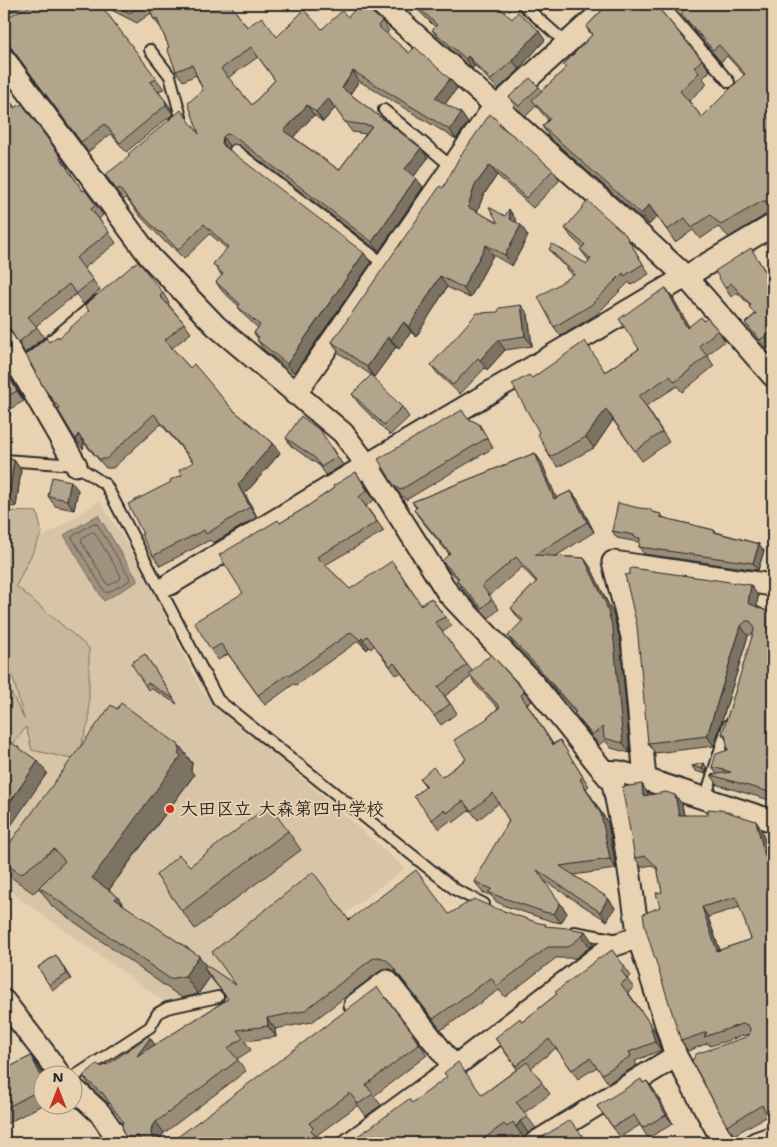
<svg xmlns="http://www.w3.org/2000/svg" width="777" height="1147" font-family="'Shantell Sans','Klee One',sans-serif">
	<rect width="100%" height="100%" fill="#e8d2b1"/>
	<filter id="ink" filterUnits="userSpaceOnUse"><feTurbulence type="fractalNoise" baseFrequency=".02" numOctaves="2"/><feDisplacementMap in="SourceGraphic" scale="10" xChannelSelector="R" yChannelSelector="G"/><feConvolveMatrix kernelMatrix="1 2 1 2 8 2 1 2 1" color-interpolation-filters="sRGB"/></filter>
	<g filter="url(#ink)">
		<path fill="#d8c4a6" d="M 100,501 L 154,589 L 169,626 L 202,691 L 268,749 L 405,868 L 231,1000 L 179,1012 L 4,887 L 4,562 Z"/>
		<path fill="#c9b79b" stroke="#7a7163" d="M 4,511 L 37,512 L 42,533 L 16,586 L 89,648 L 89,721 L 76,760 L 32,750 L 26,727 L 4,757 L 4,678 L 24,719 L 12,675 L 4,661 Z"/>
		<path fill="#a0927e" stroke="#71695d" d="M 98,515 L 138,581 L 104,601 L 64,535 Z"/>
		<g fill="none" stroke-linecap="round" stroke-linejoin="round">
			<path stroke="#5a544c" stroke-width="1" d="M 94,523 L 97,524 L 130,578 L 129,581 L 107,593 L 105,592 L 72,538 L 73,536 Z
				M 92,532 L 95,533 L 121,576 L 120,579 L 110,585 L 107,584 L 81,541 L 82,538 Z"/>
			<defs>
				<path id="lane" d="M 522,4 L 566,43
					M 662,4 L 729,82
					M 150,50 L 170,76 L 181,117 L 175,121
					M 384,110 L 452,167
					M 235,150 L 385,265
					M 19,367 L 98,301
					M 4,460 L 76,465 L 106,485 L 218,700 L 456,890 L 484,904
					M 705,799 L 728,725
					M 574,932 L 619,940
					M 72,1078 L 150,1027 L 158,1013 L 167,1008 L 218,997"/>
				<path id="street" d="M 381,4 L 645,239 L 686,277 L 773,376
					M 4,59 L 150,257 L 216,326 L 343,433 L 367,465 L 448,593 L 534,684 L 613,783 L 626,849 L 639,939 L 676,1056 L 724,1143
					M 4,341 L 76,465
					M 295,394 L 489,114 L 610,4
					M 170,584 L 367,465 L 773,225
					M 603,771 L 620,772 L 645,779 L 773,821
					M 645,779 L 632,637 L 613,562 L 772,585
					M 4,1001 L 45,1054 L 59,1074
					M 355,1005 L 387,981 L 454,1067
					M 72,1087 L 100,1113 L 118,1139 L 119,1143
					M 350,1143 L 454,1067 L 612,946 L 627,941 L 639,939
					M 535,1143 L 676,1056
					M 756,1143 L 773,1137"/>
			</defs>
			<use href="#lane" stroke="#2b2b2b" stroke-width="14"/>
			<use href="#street" stroke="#2b2b2b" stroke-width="25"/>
			<use href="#lane" stroke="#e8d2b1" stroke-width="10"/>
			<use href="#street" stroke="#e8d2b1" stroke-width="21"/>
		</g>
		<path fill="#9a8d78" stroke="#2b2b2b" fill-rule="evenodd" d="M 4,4 L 30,4 L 24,6 L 4,16 Z
			M 39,4 L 230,4 L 247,27 L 277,37 L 322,29 L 348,17 L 382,21 L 389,31 L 386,34 L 409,53 L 450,79 L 457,88 L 445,104 L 461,113 L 468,123 L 456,139 L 359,81 L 350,94 L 421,148 L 428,158 L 414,176 L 416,178 L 423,187 L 379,251 L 239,145 L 233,144 L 229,146 L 229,150 L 371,263 L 294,373 L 264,350 L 257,340 L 258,339 L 254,333 L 258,328 L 245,316 L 238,307 L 239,306 L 222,291 L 216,282 L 222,276 L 213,264 L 227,249 L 210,234 L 184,259 L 167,242 L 166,243 L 140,216 L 126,198 L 123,200 L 105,175 L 199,134 L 203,90 L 196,75 L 183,81 L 176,71 L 169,47 L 161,28 L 153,18 L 151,13 L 137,23 L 100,4 L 164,89 L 158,91 L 172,110 L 173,114 L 126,152 L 111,134 L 88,152 L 14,52 L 4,42 L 4,19 ZM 258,57 L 275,80 L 252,105 L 228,78 ZM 335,108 L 352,132 L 366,134 L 339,170 L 293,137 L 314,115 L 323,122 Z
			M 412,4 L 496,4 L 512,19 L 545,40 L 519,69 L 519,70 L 498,89 L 475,66 L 472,69 L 439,39 L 432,30 L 435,27 Z
			M 608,4 L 655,4 L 655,5 L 702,60 L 710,71 L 703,78 L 707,84 L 689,101 L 702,117 L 744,75 L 727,56 L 721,62 L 689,25 L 681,13 L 773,4 L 773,213 L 767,214 L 729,237 L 718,227 L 700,239 L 693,230 L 675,242 L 657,216 L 649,225 L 550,138 L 542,126 L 548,120 L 536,106 L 526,116 L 515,107 L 509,97 L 539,87 L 542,91 L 566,68 L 563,65 L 592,36 L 586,27 Z
			M 4,91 L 15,108 L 61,157 L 68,167 L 67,168 L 83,191 L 85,190 L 103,215 L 99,219 L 116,243 L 84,268 L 100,290 L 83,304 L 76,294 L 36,326 L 44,337 L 25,353 L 12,332 L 10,330 L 4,329 L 4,300 L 7,297 L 4,293 Z
			M 500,123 L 504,129 L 553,170 L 560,180 L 533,208 L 497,175 L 483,196 L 477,212 L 498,223 L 505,216 L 516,220 L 516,223 L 528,236 L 512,266 L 493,255 L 470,298 L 447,287 L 416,337 L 411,332 L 399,349 L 396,347 L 374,377 L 339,353 L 332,342 L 443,188 Z
			M 565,228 L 625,234 L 649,274 L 631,285 L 629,282 L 597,314 L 561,336 L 554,327 L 573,275 L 556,258 L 549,249 L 587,264 L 589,261 L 580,249 L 582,247 L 572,238 Z
			M 757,258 L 773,284 L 773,344 L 767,349 L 752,332 L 745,323 L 755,314 L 749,307 L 750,306 L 738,293 L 731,297 L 725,288 Z
			M 666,288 L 673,298 L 689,327 L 704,321 L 718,330 L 725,341 L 707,355 L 714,366 L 682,392 L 677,386 L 646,406 L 669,442 L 642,461 L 613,420 L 594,448 L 558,467 L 550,457 L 539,432 L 532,378 L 606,371 L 639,349 Z
			M 163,293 L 169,303 L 168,304 L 184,323 L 191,333 L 172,348 L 190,368 L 232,409 L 273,443 L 280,453 L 245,494 L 257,517 L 213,543 L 210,540 L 160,566 L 153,556 L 143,534 L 171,482 L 182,475 L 193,462 L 161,424 L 113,468 L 106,468 L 84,443 L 83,449 L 59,409 L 49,342 Z
			M 528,314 L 532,346 L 505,350 L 487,370 L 485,368 L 460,394 L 438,374 L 431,365 Z
			M 4,365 L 24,401 L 8,410 L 11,415 L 4,419 Z
			M 352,394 L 402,407 L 409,417 L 390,435 L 359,404 Z
			M 468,419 L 479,424 L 485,434 L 493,448 L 406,500 L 403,496 L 402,497 L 395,487 Z
			M 286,438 L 326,439 L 343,465 L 326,475 L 320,466 L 291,446 Z
			M 535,453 L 542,463 L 556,498 L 571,491 L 578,500 L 594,532 L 556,556 L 584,558 L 591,568 L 613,614 L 620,639 L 630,753 L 611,748 L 605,740 L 599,745 L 581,723 L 574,713 L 575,713 L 543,675 L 515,646 L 508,636 L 522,622 L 518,618 L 511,608 L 536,582 L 522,567 L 489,596 L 499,609 L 489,618 L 463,590 L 456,580 L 458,579 L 449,571 L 442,561 L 449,554 L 421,520 L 414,510 L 416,508 L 412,502 Z
			M 4,458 L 14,460 L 21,470 L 16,507 L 4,506 Z
			M 356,472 L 374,500 L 366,506 L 384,531 L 325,565 L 350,589 L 399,571 L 421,605 L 431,598 L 452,626 L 442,632 L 472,671 L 525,692 L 532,701 L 527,704 L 553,744 L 560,740 L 566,750 L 589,786 L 586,788 L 608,823 L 616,869 L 573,875 L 608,898 L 615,908 L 607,921 L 543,880 L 567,913 L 561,923 L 551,921 L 505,906 L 495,901 L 492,896 L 482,892 L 475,882 L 509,821 L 499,803 L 478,820 L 470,810 L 453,823 L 451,820 L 439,829 L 414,796 L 426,787 L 420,779 L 442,777 L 466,759 L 485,720 L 498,708 L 475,684 L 471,677 L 445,696 L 457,713 L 441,725 L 401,673 L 396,675 L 374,645 L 371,649 L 369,647 L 367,650 L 358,641 L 296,685 L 294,684 L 265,705 L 228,654 L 218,660 L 211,650 L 243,593 L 280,523 L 305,508 L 334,488 Z
			M 78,490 L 74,510 L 55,506 L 48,496 Z
			M 652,512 L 661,514 L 664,518 L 714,530 L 716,532 L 759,544 L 764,551 L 758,570 L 644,554 L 639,547 L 640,544 L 638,542 L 617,538 L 612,531 Z
			M 758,596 L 757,606 L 773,614 L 773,801 L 718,785 L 711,775 L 717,774 L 712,767 L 728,750 L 727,741 L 722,734 L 754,632 L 748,636 L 714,746 L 655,753 L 648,743 Z
			M 145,654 L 177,704 L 151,688 L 148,690 L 145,685 Z
			M 117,709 L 179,745 L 192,763 L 191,771 L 194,775 L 109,890 L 117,896 L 123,905 L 199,956 L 206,966 L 236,985 L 349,920 L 449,914 L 492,907 L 547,927 L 585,931 L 593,943 L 590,947 L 576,958 L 556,958 L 505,997 L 499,990 L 441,1030 L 397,973 L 391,969 L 386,969 L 380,971 L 312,1022 L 275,1029 L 276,1037 L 245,1041 L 251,1050 L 237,1059 L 246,1071 L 164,1133 L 160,1138 L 159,1143 L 131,1143 L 123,1133 L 123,1122 L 110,1103 L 109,1104 L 91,1088 L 83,1076 L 102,1067 L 107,1065 L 150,1038 L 155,1045 L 228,999 L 210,977 L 198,994 L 182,998 L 52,906 L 39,888 L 33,893 L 11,877 L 4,867 L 4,851 Z
			M 692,766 L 707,768 L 706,774 L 695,771 Z
			M 642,784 L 648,795 L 675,795 L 682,804 L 684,815 L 756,821 L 762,831 L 770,859 L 773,859 L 773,1125 L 767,1116 L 734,1135 L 727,1126 L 746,1037 L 749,1035 L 749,1034 L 710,1046 L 708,1043 L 688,1051 L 681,1041 L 660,907 L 662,892 L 658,871 L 652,865 L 641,867 L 635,858 ZM 740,907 L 751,939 L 720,950 L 708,917 Z
			M 288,831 L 301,850 L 195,929 L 156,875 L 190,866 Z
			M 612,950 L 631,976 L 627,979 L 634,988 L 628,992 L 655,1031 L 661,1050 L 635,1061 L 637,1065 L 608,1083 L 597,1067 L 578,1079 L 556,1048 L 531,1068 L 550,1094 L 524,1113 L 536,1128 L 528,1133 L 524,1138 L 521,1134 L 515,1139 L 512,1135 L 501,1143 L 347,1143 L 412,1103 L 482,1095 L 517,1069 L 495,1038 L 522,1022 Z
			M 56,955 L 71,979 L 53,990 L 38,967 Z
			M 413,1033 L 427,1055 L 374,1096 L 381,1105 L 366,1116 L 358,1105 L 317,1135 L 321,1140 L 320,1140 L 166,1143 Z
			M 31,1056 L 43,1074 L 42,1104 L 44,1104 L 4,1125 L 4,1070 Z
			M 647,1081 L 654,1090 L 673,1124 L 648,1138 L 640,1125 L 620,1137 L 597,1106 Z"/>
		<path fill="#7d7362" stroke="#2b2b2b" d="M 539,31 L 545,40 L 519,69 L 512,60 Z
			M 468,56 L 475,66 L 472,69 L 466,59 Z
			M 353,71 L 359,81 L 348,97 L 342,88 Z
			M 450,79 L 457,88 L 442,108 L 435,98 Z
			M 328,98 L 335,108 L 323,122 L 316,112 Z
			M 165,100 L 172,110 L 173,114 L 166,105 Z
			M 307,105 L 314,115 L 291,140 L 284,131 Z
			M 461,113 L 468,123 L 456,139 L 450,130 Z
			M 223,137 L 229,146 L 229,152 L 222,143 Z
			M 421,148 L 428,158 L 412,179 L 405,169 Z
			M 490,165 L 497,175 L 483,196 L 475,218 L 468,207 L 475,185 Z
			M 416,178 L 423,187 L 379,251 L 372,242 Z
			M 649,205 L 657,216 L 649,225 L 641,214 Z
			M 509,209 L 516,220 L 517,230 L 510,219 Z
			M 521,225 L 528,236 L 512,266 L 505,255 Z
			M 486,245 L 493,255 L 470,298 L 463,288 Z
			M 364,253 L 371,263 L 294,373 L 287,364 Z
			M 440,276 L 447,287 L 416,337 L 409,327 Z
			M 666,288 L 673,298 L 695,338 L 687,328 Z
			M 521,305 L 528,314 L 532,346 L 525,336 Z
			M 404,322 L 411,332 L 399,349 L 391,339 Z
			M 388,337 L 396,347 L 374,377 L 367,367 Z
			M 498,340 L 505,350 L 487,370 L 480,360 Z
			M 4,365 L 24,401 L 17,391 L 4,368 Z
			M 606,409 L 613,420 L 594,448 L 586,437 Z
			M 78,434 L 84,443 L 83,449 L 76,440 Z
			M 273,443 L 280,453 L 245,494 L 257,517 L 250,507 L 238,485 Z
			M 535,453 L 542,463 L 561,509 L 554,499 Z
			M 14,460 L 21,470 L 16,507 L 9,498 Z
			M 71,481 L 78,490 L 74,510 L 67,500 Z
			M 571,491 L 578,500 L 594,532 L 587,522 Z
			M 759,544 L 764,551 L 758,570 L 753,563 Z
			M 584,558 L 591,568 L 613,614 L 620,639 L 630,753 L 623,743 Z
			M 751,585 L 758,596 L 756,613 L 748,603 Z
			M 741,626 L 748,636 L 714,746 L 707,736 Z
			M 362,638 L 369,647 L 367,650 L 360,640 Z
			M 179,745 L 192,763 L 191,771 L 194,775 L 104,896 L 92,878 Z
			M 38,761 L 47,773 L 4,836 L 4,811 Z
			M 704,763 L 707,768 L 706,774 L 702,769 Z
			M 580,779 L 608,823 L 616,869 L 610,859 Z
			M 642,784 L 648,794 L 650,805 L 643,796 Z
			M 675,795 L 682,804 L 685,824 L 679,815 Z
			M 756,821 L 762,831 L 772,870 L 766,860 Z
			M 117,896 L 130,914 L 115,899 Z
			M 608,898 L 615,908 L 607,921 L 600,912 Z
			M 560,903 L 567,913 L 561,923 L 554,914 Z
			M 702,907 L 708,917 L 723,960 L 717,951 Z
			M 585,931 L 593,943 L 590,947 L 582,936 Z
			M 199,956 L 212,975 L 204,968 L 210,977 L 198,994 L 185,976 Z
			M 267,1018 L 275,1029 L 276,1037 L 268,1026 Z
			M 649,1022 L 655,1031 L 661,1050 L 655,1042 Z
			M 150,1038 L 158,1049 L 137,1056 Z
			M 31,1056 L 43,1074 L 42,1078 Z
			M 647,1081 L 654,1090 L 673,1124 L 666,1115 Z
			M 520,1121 L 528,1133 L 524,1138 L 516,1127 Z
			M 156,1122 L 164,1133 L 160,1138 L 159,1143 L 153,1140 L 151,1133 L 152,1126 Z"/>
		<path fill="#b3a48c" stroke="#2b2b2b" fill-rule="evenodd" d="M 39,4 L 100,4 L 157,79 L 150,82 L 165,100 L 166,105 L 120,143 L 105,124 L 81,142 L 7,42 L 4,39 L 4,19 L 23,9 Z
			M 112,4 L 144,4 L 130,13 Z
			M 148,4 L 230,4 L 247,27 L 262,17 L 277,37 L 304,10 L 322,29 L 342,11 L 348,17 L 360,4 L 362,4 L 382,21 L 378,26 L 409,53 L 415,47 L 450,79 L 435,98 L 461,113 L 450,130 L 353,71 L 342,88 L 421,148 L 405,169 L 416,178 L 372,242 L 232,135 L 226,134 L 223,137 L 222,143 L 224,146 L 364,253 L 287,364 L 257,340 L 259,337 L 254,333 L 260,325 L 238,307 L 240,304 L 216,282 L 223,274 L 213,264 L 228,247 L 204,224 L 178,250 L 161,232 L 160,233 L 133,206 L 119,188 L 117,190 L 105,175 L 130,156 L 128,154 L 181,110 L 199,134 L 188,103 L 203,90 L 192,65 L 176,71 L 167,48 L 169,47 L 157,19 L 153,18 ZM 251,47 L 275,80 L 252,105 L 221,69 ZM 328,98 L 345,122 L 372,126 L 339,170 L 284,131 L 307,105 L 316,112 Z
			M 415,4 L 496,4 L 512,19 L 518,12 L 539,31 L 512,60 L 513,60 L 491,80 L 468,56 L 466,59 L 432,30 L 437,25 Z
			M 608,4 L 655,4 L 702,60 L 694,67 L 699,73 L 680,91 L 702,117 L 745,74 L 719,45 L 713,50 L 681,13 L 692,4 L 773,4 L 773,199 L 770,202 L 764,201 L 759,203 L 721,225 L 710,215 L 692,228 L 685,218 L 667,230 L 649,205 L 641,214 L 542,126 L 550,119 L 532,100 L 566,68 L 563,65 L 593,34 L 586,27 Z
			M 530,78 L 539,87 L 519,106 L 509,97 Z
			M 4,92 L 14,108 L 22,104 L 61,157 L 60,158 L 83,191 L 85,190 L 96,205 L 91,209 L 109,232 L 76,258 L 93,280 L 76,294 L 69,284 L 28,317 L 37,327 L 18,343 L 8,325 L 4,321 L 4,300 L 9,296 L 4,291 Z
			M 490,114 L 500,123 L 499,125 L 518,139 L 553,170 L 526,198 L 490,165 L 475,185 L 468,207 L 498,223 L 489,207 L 505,216 L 509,209 L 510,219 L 521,225 L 505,255 L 486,245 L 463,288 L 440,276 L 409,327 L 404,322 L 391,339 L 388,337 L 367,367 L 332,342 L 440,186 L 443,188 L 459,158 Z
			M 588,201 L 625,234 L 643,264 L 624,276 L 623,273 L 591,305 L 554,327 L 538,297 L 575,274 L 549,249 L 552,244 L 587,264 L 591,259 L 580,249 L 585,245 L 565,228 Z
			M 751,248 L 773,285 L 773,335 L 771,332 L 760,340 L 745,323 L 756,314 L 749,307 L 751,305 L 731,283 L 725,288 L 715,271 Z
			M 138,261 L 163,293 L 160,296 L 184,323 L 165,340 L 190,368 L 194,364 L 232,409 L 273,443 L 238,485 L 250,507 L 206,534 L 204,530 L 153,556 L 141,534 L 143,534 L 128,504 L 171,482 L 170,480 L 182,475 L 179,470 L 194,462 L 154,414 L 106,459 L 99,459 L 78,434 L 76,440 L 58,410 L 60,409 L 44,388 L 26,355 L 46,338 L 49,342 L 58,336 L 59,338 L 89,311 L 85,305 Z
			M 666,288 L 687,328 L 701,317 L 704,321 L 707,318 L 718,330 L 699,346 L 707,356 L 675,382 L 670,376 L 639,396 L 662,432 L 635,451 L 606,409 L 586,437 L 550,457 L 538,434 L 539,432 L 512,384 L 529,375 L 532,378 L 585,341 L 605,372 L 639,349 L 619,319 L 640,304 Z
			M 521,305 L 525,336 L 498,340 L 480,360 L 478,358 L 453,385 L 431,365 L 477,313 L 498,312 L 499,308 Z
			M 4,368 L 17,391 L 4,398 Z
			M 371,375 L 402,407 L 384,425 L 352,394 Z
			M 462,410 L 467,418 L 479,424 L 487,438 L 400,490 L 396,487 L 395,487 L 378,459 Z
			M 301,416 L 321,431 L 337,457 L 321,467 L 315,458 L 286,438 Z
			M 535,453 L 554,499 L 571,491 L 587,522 L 535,555 L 584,558 L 606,604 L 613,629 L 623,743 L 604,738 L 603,727 L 592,735 L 574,713 L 576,712 L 536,665 L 508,636 L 523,620 L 511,608 L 537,581 L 516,557 L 482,586 L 492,599 L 482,608 L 456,580 L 459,578 L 442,561 L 450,553 L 414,510 L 417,507 L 412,502 Z
			M 4,458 L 14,460 L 9,498 L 4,497 Z
			M 356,472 L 367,490 L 359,497 L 377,522 L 317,557 L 350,589 L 392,561 L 421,605 L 431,598 L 445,617 L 435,622 L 467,665 L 438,687 L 450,704 L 434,716 L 394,663 L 390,666 L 367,636 L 364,639 L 362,638 L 360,640 L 351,632 L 289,676 L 288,674 L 258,695 L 221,644 L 211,650 L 194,622 L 243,593 L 219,555 L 278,520 L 280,523 L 305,508 L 334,488 L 333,486 Z
			M 52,477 L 71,481 L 67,500 L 48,496 Z
			M 618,503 L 639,508 L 650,509 L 652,512 L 661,514 L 660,517 L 714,530 L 714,532 L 759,544 L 753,563 L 639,547 L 640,538 L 634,537 L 634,535 L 612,531 Z
			M 632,568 L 751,585 L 748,603 L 773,614 L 773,705 L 772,707 L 773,708 L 773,793 L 711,775 L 731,772 L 712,767 L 716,754 L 728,750 L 725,734 L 722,734 L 754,630 L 754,626 L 750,621 L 746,621 L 741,626 L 707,736 L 648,743 L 637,626 L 625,575 L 630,574 L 630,569 Z
			M 145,654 L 174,699 L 148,683 L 145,685 L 131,663 Z
			M 491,654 L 525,692 L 521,695 L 553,745 L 560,740 L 583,777 L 580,779 L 601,814 L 610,859 L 560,866 L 608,898 L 600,912 L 537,870 L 560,903 L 554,914 L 544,912 L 498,896 L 488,892 L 492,889 L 475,882 L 482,866 L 509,821 L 493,793 L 471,811 L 463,801 L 447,813 L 444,810 L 432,820 L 414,796 L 427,786 L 420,779 L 433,767 L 442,777 L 466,759 L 454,740 L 485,720 L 500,707 L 469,674 L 486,658 L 487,659 Z
			M 121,703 L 179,745 L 179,752 L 178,753 L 181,756 L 92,878 L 117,896 L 115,899 L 199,956 L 185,976 L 170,979 L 39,887 L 65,861 L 54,849 L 21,874 L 4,863 L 4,851 L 111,705 L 117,709 Z
			M 9,741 L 38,761 L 4,811 L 4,748 Z
			M 704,763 L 702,769 L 692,766 Z
			M 642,784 L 643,796 L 666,792 L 675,795 L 679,815 L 708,815 L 708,809 L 721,810 L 756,821 L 766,860 L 773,859 L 773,881 L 771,880 L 773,886 L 773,1118 L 767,1115 L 762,1105 L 727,1126 L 692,1061 L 696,1054 L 746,1037 L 749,1035 L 750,1029 L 748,1025 L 742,1024 L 704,1037 L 707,1032 L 681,1041 L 645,927 L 643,914 L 660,907 L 656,893 L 662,892 L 657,867 L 646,856 L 635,858 L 622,787 ZM 736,897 L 751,939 L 717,951 L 702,907 Z
			M 269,805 L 288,831 L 182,911 L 156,875 L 179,855 L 190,866 Z
			M 416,870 L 449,914 L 474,899 L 492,907 L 539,923 L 546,924 L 545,926 L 568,928 L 585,931 L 582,936 L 568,947 L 548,947 L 497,986 L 491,978 L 433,1019 L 389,962 L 383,958 L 378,957 L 372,959 L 304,1011 L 267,1018 L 268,1026 L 237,1030 L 243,1038 L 228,1048 L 238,1060 L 156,1122 L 152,1126 L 151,1133 L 153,1140 L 159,1143 L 143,1143 L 137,1135 L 130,1141 L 123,1133 L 122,1124 L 123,1122 L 102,1092 L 101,1093 L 83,1076 L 97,1064 L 102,1067 L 106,1064 L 107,1065 L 148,1036 L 150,1038 L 137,1056 L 228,999 L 204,968 L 206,965 L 236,985 L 212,952 L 313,872 L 349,920 Z
			M 612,950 L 625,967 L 621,970 L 627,979 L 621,984 L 649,1022 L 655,1042 L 629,1052 L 631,1056 L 602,1074 L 590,1058 L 572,1070 L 549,1039 L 516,1066 L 495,1038 L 520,1018 L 522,1022 L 557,994 L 555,992 L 599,958 L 599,959 Z
			M 56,955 L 67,974 L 49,985 L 38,967 Z
			M 377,987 L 413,1033 L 412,1034 L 419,1044 L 366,1085 L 373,1094 L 358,1104 L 350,1093 L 309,1123 L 313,1128 L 311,1130 L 322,1143 L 166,1143 L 171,1142 Z
			M 31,1056 L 42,1078 L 42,1089 L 4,1109 L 4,1070 Z
			M 458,1062 L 482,1095 L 527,1062 L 542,1082 L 516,1102 L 528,1117 L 520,1121 L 516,1127 L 513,1122 L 507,1127 L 504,1124 L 478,1143 L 347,1143 L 371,1127 L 409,1099 L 412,1103 L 447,1077 L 444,1073 Z
			M 641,1079 L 643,1083 L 647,1081 L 666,1115 L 642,1128 L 634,1115 L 613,1127 L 597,1106 Z
			M 570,1120 L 588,1143 L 530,1143 L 534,1142 Z
			M 773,1137 L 773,1143 L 763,1143 Z
			M 29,1139 L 82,1139 L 82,1143 L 29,1143 Z"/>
	</g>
	<circle fill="#c8321e" stroke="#e8d2b1" stroke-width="2" cx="170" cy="809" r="5"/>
	<g text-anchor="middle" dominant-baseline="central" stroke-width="4" stroke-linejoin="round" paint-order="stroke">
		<g font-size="18" font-weight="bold" fill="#2b2b2b" stroke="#e8d2b1" text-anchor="start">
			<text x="180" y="809">大田区立 大森第四中学校</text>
		</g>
	</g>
	<rect width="777" height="1147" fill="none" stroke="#e8d2b1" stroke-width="20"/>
	<rect x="10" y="10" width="757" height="1127" fill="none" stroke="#2b2b2b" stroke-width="2" filter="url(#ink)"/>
	<g transform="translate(58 1090)"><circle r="24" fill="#e8d2b1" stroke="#9c8f7b"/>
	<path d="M0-4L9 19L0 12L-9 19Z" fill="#c8321e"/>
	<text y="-8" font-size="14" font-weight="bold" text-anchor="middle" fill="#2b2b2b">N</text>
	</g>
</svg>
